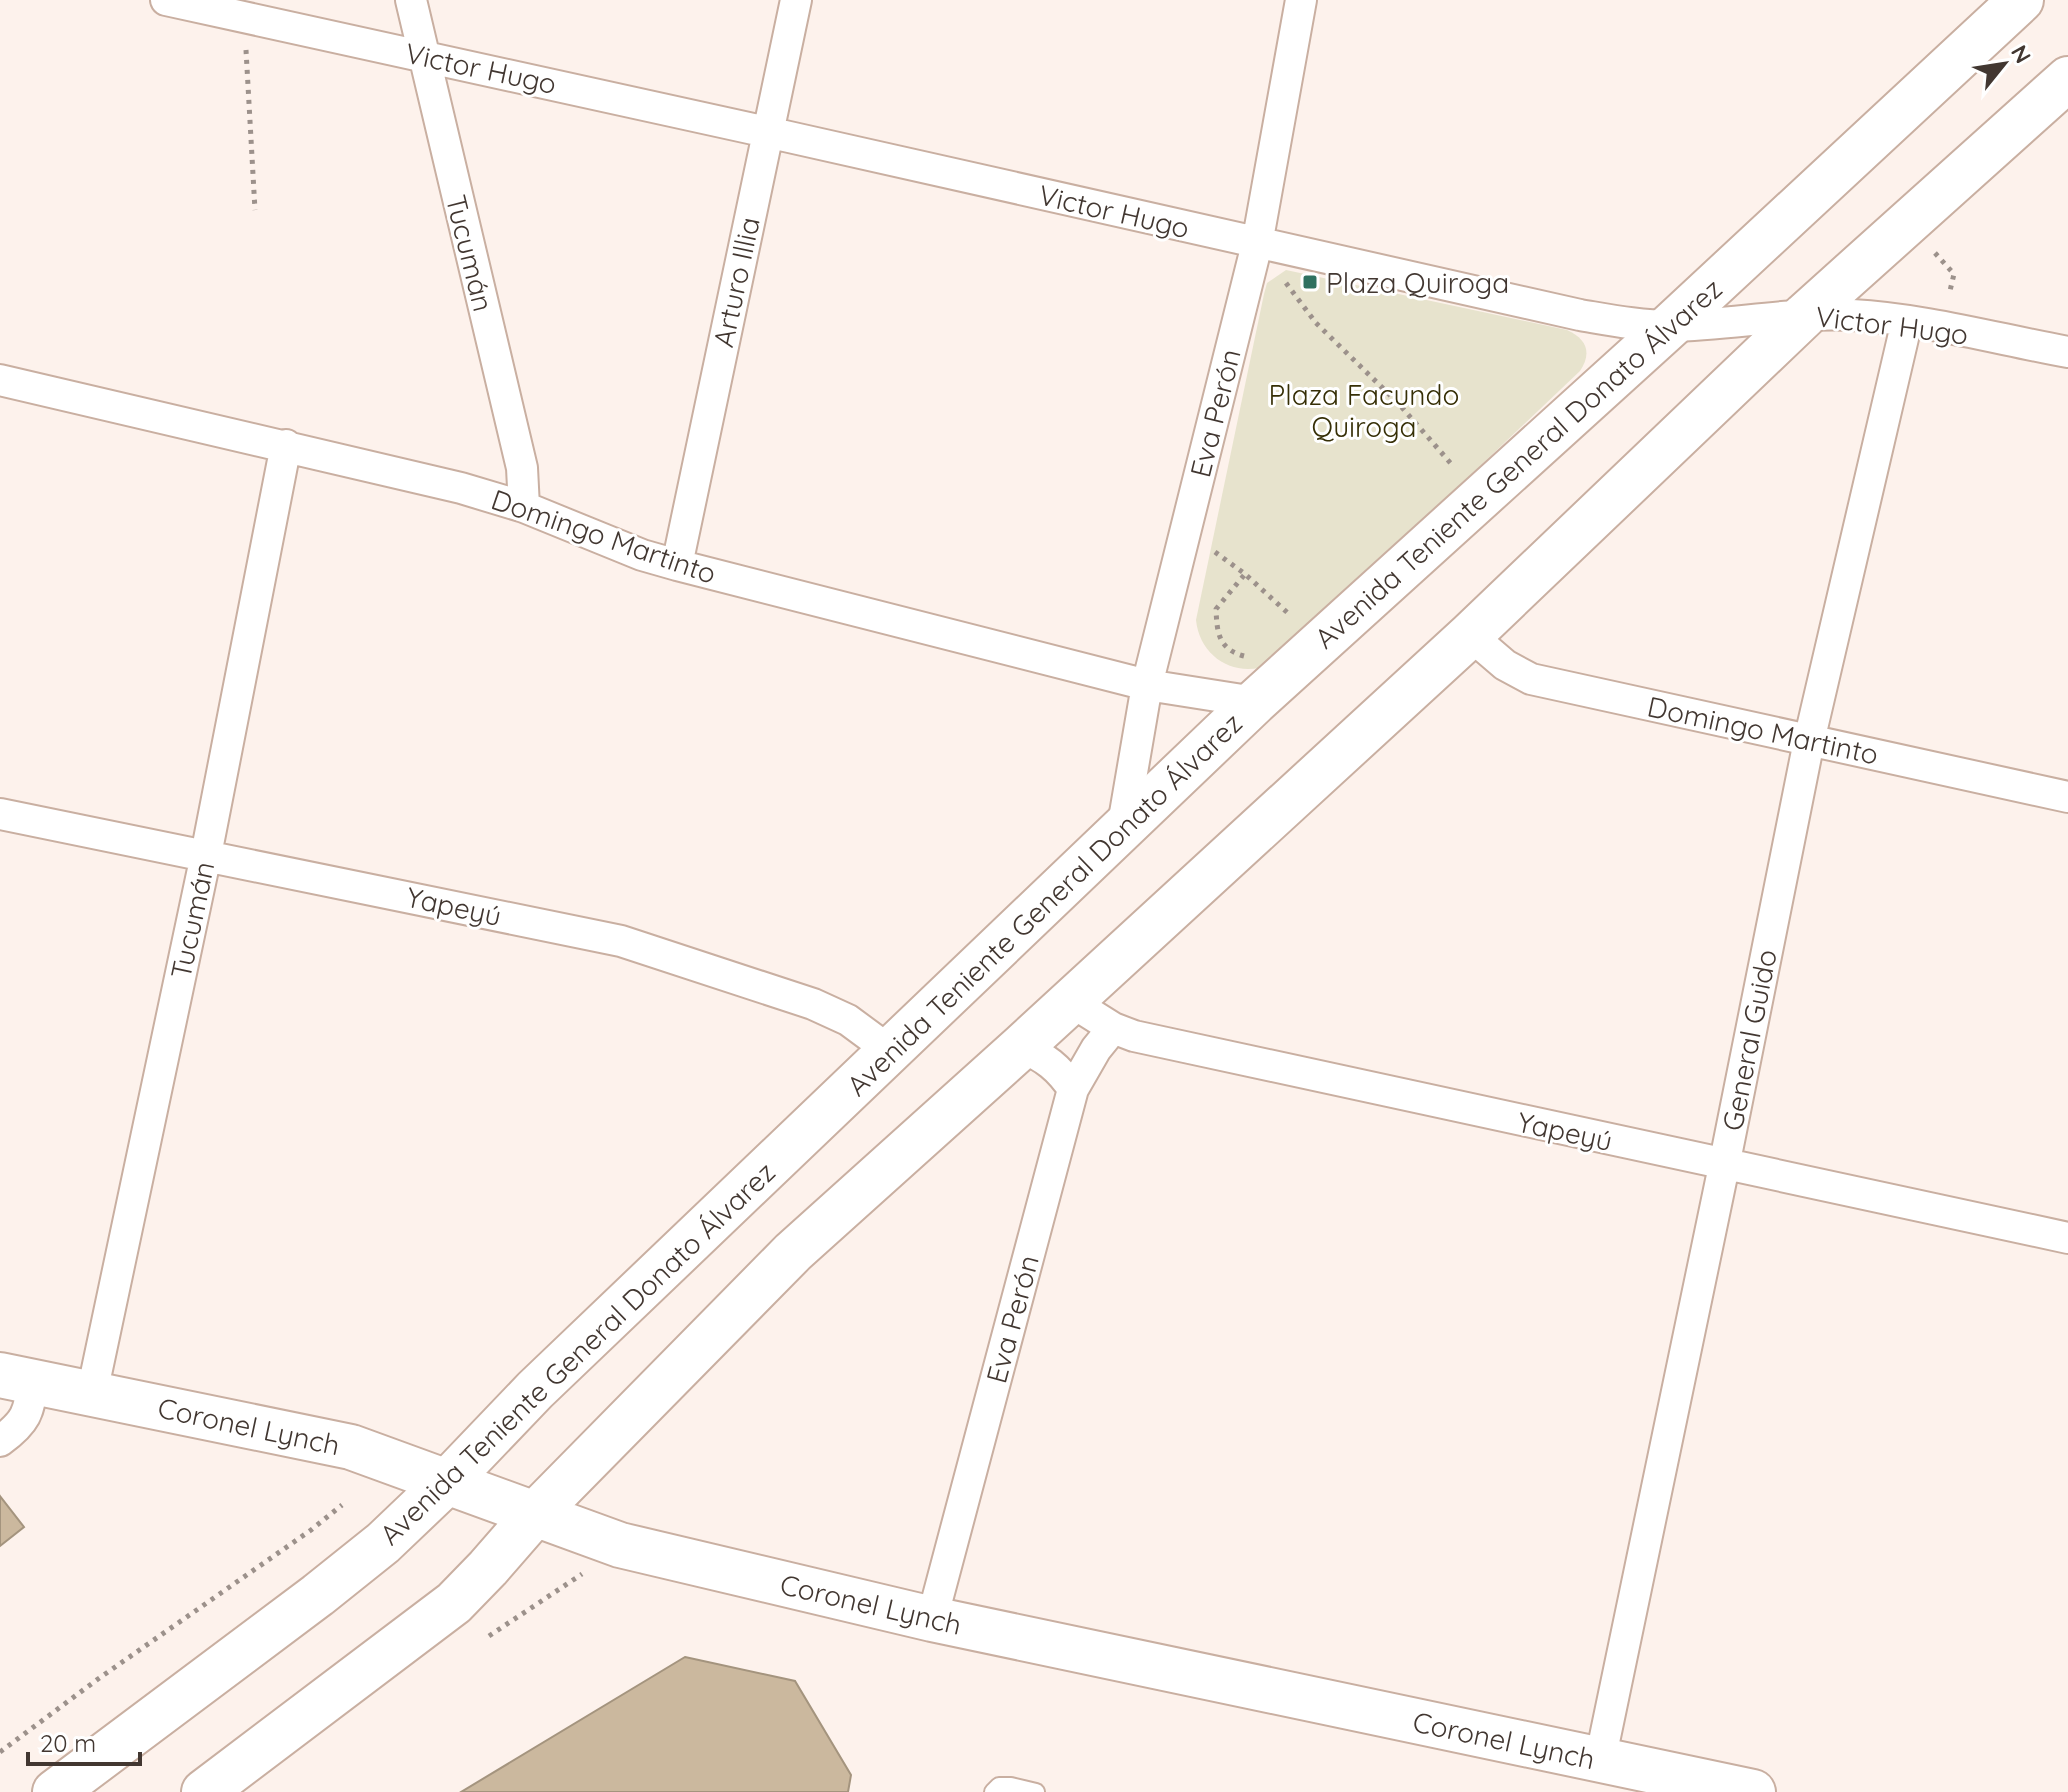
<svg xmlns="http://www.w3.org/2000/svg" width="2068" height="1792" font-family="Quicksand,sans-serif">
	<rect width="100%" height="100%" fill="#fdf2ec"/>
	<path fill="#e7e3cd" d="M 1286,270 L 1567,330 C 1587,339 1592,353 1580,371 L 1273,663 C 1238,680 1200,659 1196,620 L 1264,294 L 1267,283 Z"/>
	<path fill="#cbb89e" stroke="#a4947e" stroke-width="2" d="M 0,1496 L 24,1527 L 0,1546 Z
		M 685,1657 L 795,1681 L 851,1775 L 848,1792 L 461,1792 Z"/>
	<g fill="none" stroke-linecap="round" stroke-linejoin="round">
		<defs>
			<path id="service" d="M 993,1792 L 999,1786 L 1011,1786 L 1036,1792"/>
			<path id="minor" d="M 166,0 L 767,132 L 1580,315 C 1610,320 1640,326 1671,326 C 1731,325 1791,312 1852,315 C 1925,319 1997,339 2068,352
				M 411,0 L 522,468 L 524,507
				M 0,380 L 461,488 L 524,507 L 642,555 L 677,565 L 1147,685 L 1255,702
				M 677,565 L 796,0
				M 1470,635 L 1505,665 L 1531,679 L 2068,797
				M 0,814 L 621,941 L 813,1004 L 848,1020 L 890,1051
				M 1123,825 L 1147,685 L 1257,244 L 1301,0
				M 1070,1001 L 1113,1028 L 1134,1036 L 2068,1238
				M 1021,1047 C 1045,1057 1059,1068 1073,1089
				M 92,1393 L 206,855 L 286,445
				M 0,1441 C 26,1422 29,1413 33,1382
				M 932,1619 L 1073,1089 L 1096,1049 L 1113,1028
				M 1600,1761 L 1724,1166 L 1809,741 L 1907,321"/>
			<path id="secondary" d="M 0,1375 L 351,1447 L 620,1545 L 932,1619 L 1753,1792
				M 55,1792 L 318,1595 L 383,1543 L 447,1482 L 535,1390 L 1255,702 L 1670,326 L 2021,0
				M 204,1792 L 454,1603 L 488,1568 L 535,1514 L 793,1252 L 1021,1047 L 1470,635 L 1805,315 L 2068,79"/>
		</defs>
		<use href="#service" stroke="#c9afa1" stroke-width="20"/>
		<use href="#minor" stroke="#c9afa1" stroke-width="34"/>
		<use href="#secondary" stroke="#c9afa1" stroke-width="48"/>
		<path stroke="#9c918b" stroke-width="5" stroke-dasharray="4 6" stroke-linecap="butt" d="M 246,50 L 255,210
			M 1935,253 L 1954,274 L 1949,295
			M 1286,283 L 1316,323 L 1398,403 L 1454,467
			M 1215,552 L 1245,574 L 1290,615
			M 1244,656 C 1218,649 1217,632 1216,609 L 1245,574
			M 489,1636 L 582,1574
			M 0,1752 L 98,1679 L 311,1530 L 342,1505"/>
		<use href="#service" stroke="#fff" stroke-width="16"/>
		<use href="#minor" stroke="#fff" stroke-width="30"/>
		<use href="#secondary" stroke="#fff" stroke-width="44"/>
	</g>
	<rect fill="#2f7160" stroke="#fff" stroke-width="3" x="1302" y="274" width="16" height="16" rx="4"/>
	<g text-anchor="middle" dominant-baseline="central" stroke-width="6" stroke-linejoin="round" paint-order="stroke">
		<g font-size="28" fill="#423731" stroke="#fff">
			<text transform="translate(481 68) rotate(12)">Victor Hugo</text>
			<text transform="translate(1114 211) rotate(13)">Victor Hugo</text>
			<text transform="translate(470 253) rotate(76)">Tucumán</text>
			<text transform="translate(736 282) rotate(-78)">Arturo Illia</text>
			<text transform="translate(1892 325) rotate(7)">Victor Hugo</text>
			<text transform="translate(1215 413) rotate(-76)">Eva Perón</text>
			<text transform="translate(1518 463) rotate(-42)">Avenida Teniente General Donato Álvarez</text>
			<text transform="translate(604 536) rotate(19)">Domingo Martinto</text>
			<text transform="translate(1763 730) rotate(12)">Domingo Martinto</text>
			<text transform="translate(1044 904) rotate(-44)">Avenida Teniente General Donato Álvarez</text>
			<text transform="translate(454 906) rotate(12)">Yapeyú</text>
			<text transform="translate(192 920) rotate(-78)">Tucumán</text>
			<text transform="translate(1749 1040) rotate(-79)">General Guido</text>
			<text transform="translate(1565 1131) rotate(12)">Yapeyú</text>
			<text transform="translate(1012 1319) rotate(-75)">Eva Perón</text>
			<text transform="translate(577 1353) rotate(-44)">Avenida Teniente General Donato Álvarez</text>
			<text transform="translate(249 1426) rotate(12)">Coronel Lynch</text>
			<text transform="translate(871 1604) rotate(13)">Coronel Lynch</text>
			<text transform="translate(1504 1740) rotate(12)">Coronel Lynch</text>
		</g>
		<g font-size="28" fill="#423731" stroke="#fff" text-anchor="start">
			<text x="1326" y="282">Plaza Quiroga</text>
		</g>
		<g font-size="28" fill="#362f06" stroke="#fff">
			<text x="1364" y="394">Plaza Facundo<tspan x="1364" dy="32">Quiroga</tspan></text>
		</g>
	</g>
	<g transform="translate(2004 64) rotate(60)" stroke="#ffffff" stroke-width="6" paint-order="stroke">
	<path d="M0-6L14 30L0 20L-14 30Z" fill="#423731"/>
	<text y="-12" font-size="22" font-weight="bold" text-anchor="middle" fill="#423731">N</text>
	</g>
	<path d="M28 1752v12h112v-12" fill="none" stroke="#423731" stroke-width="4"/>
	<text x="40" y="1752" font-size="24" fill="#423731" stroke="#ffffff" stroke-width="6" paint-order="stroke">20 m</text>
</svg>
